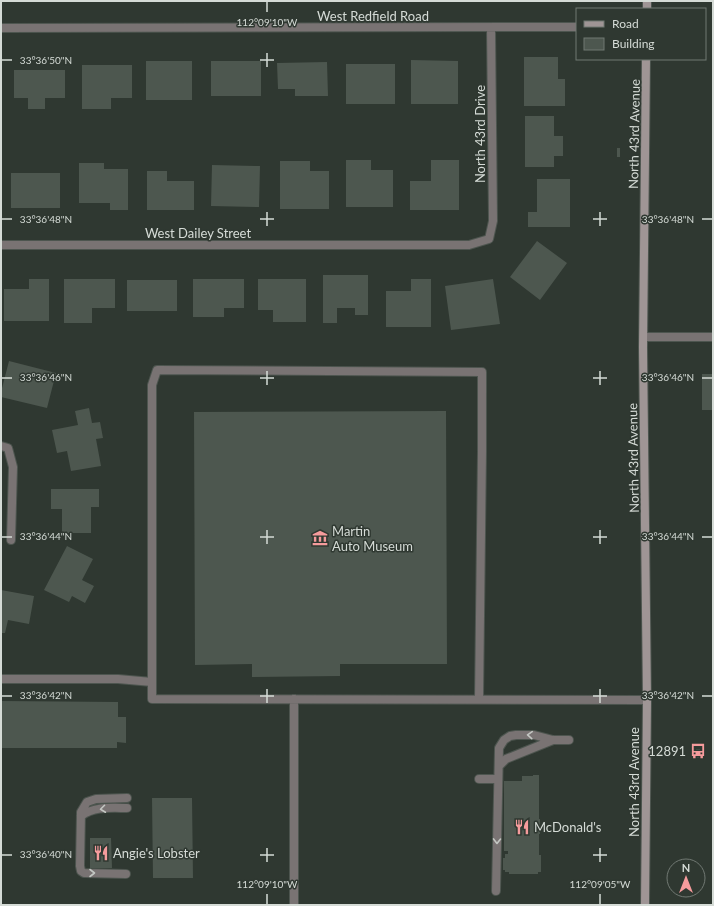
<svg xmlns="http://www.w3.org/2000/svg" width="714" height="906" font-family="Lato,sans-serif">
	<rect width="100%" height="100%" fill="#2f3831"/>
	<path fill="#4d574f" d="M 524,57 L 558,57 L 558,79 L 565,79 L 565,106 L 524,106 Z
		M 411,60 L 458,61 L 458,104 L 411,104 Z
		M 146,61 L 192,61 L 192,100 L 146,100 Z
		M 211,61 L 261,61 L 261,96 L 211,96 Z
		M 327,62 L 328,96 L 295,96 L 295,89 L 278,89 L 277,63 Z
		M 346,64 L 395,64 L 395,104 L 346,104 Z
		M 82,65 L 132,65 L 132,98 L 111,98 L 111,109 L 82,109 Z
		M 14,70 L 65,70 L 65,98 L 45,98 L 45,109 L 28,109 L 28,98 L 14,98 Z
		M 525,116 L 554,116 L 554,136 L 563,136 L 563,156 L 554,156 L 554,167 L 525,167 Z
		M 617,148 L 620,148 L 620,157 L 617,157 Z
		M 346,160 L 371,160 L 371,170 L 393,170 L 393,207 L 346,207 Z
		M 431,160 L 459,160 L 459,210 L 410,210 L 410,181 L 431,181 Z
		M 280,161 L 310,161 L 310,171 L 329,171 L 329,209 L 280,209 Z
		M 79,163 L 104,163 L 104,169 L 128,169 L 128,210 L 110,210 L 110,203 L 79,203 Z
		M 212,165 L 260,166 L 259,207 L 211,206 Z
		M 147,171 L 167,171 L 167,181 L 194,181 L 194,210 L 147,210 Z
		M 11,173 L 60,173 L 60,208 L 11,208 Z
		M 537,179 L 570,179 L 570,227 L 528,227 L 528,212 L 537,212 Z
		M 537,241 L 567,263 L 540,300 L 510,277 Z
		M 323,275 L 368,275 L 368,315 L 355,315 L 355,308 L 337,308 L 337,323 L 323,323 Z
		M 29,279 L 49,279 L 49,321 L 4,321 L 4,289 L 29,289 Z
		M 64,279 L 115,279 L 115,308 L 92,308 L 92,323 L 64,323 Z
		M 193,279 L 244,279 L 244,308 L 224,308 L 224,317 L 193,317 Z
		M 258,279 L 306,279 L 306,322 L 273,322 L 273,310 L 258,310 Z
		M 411,279 L 431,279 L 431,327 L 386,327 L 386,291 L 411,291 Z
		M 493,279 L 500,324 L 451,330 L 445,286 Z
		M 127,280 L 177,280 L 177,311 L 127,311 Z
		M 9,361 L 56,373 L 47,408 L 1,397 L 1,392 Z
		M 702,374 L 713,374 L 713,410 L 702,410 Z
		M 89,408 L 92,423 L 100,422 L 103,438 L 96,439 L 101,466 L 71,471 L 67,451 L 57,453 L 52,430 L 78,425 L 75,411 Z
		M 446,411 L 447,664 L 340,664 L 340,676 L 252,677 L 252,664 L 195,665 L 194,412 Z
		M 51,489 L 99,489 L 99,507 L 91,507 L 91,533 L 62,533 L 62,509 L 51,509 Z
		M 67,546 L 93,559 L 82,580 L 94,586 L 85,603 L 72,596 L 69,602 L 44,590 Z
		M 1,590 L 34,596 L 29,624 L 8,620 L 5,633 L 1,633 Z
		M 1,701 L 118,702 L 118,717 L 126,717 L 126,743 L 117,742 L 117,748 L 1,748 Z
		M 696,749 L 700,749 L 700,758 L 696,758 Z
		M 533,775 L 539,775 L 539,819 L 540,819 L 540,834 L 539,834 L 539,855 L 541,855 L 541,872 L 538,872 L 538,874 L 509,874 L 509,872 L 505,872 L 505,870 L 503,870 L 503,858 L 505,858 L 505,854 L 508,854 L 508,851 L 504,851 L 504,781 L 522,781 L 522,776 L 533,776 Z
		M 152,798 L 192,798 L 193,878 L 153,878 Z
		M 90,838 L 111,838 L 112,868 L 90,868 Z"/>
	<g fill="none" stroke-linecap="round" stroke-linejoin="round">
		<defs>
			<path id="lane" d="M 1,679 L 118,679 L 152,682
				M 479,699 L 482,451 L 482,372 L 157,370 L 152,385 L 152,699 L 647,700
				M 499,766 L 506,759 L 553,740
				M 479,779 L 498,779
				M 81,816 C 94,806 112,808 127,808
				M 126,874 L 84,873 L 81,871 L 80,866 L 81,812 L 87,802 L 96,799 L 127,798
				M 496,891 L 499,748 L 504,740 L 510,736 L 516,735 L 534,735 L 553,740 L 569,740
				M 294,905 L 294,699"/>
			<path id="street" d="M 1,28 L 577,27
				M 1,245 L 469,245 L 489,239 L 493,221 L 491,28
				M 644,337 L 713,337
				M 1,446 L 8,448 L 13,467 L 11,540"/>
			<path id="secondary" d="M 647,9 L 647,1
				M 645,905 L 647,700 L 643,348 L 646,59"/>
		</defs>
		<use href="#lane" stroke="#4d554f" stroke-width="10"/>
		<use href="#street" stroke="#4d554f" stroke-width="10"/>
		<use href="#secondary" stroke="#4d554f" stroke-width="10"/>
		<use href="#lane" stroke="#797373" stroke-width="8"/>
		<use href="#street" stroke="#797373" stroke-width="8"/>
		<use href="#secondary" stroke="#9f9595" stroke-width="8"/>
	</g>
	<defs><path id="oneway-chevron" d="M-2-3.5L2.5 0L-2 3.5" fill="none" stroke-width="1.6" stroke-linecap="round" stroke-linejoin="round"/></defs>
	<g stroke="#c3c6c2">
		<use href="#oneway-chevron" transform="translate(530 735) rotate(-176)"/>
		<use href="#oneway-chevron" transform="translate(103 809) rotate(173)"/>
		<use href="#oneway-chevron" transform="translate(497 841) rotate(91)"/>
		<use href="#oneway-chevron" transform="translate(92 873)"/>
	</g>
	<path fill="none" stroke="#d5dbd6" stroke-width="1.5" d="M 267,2 L 267,12M 267,53 L 267,67M 2,60 L 12,60M 260,60 L 274,60M 267,212 L 267,226M 600,212 L 600,226M 2,219 L 12,219M 260,219 L 274,219M 593,219 L 607,219M 702,219 L 712,219M 267,371 L 267,385M 600,371 L 600,385M 2,378 L 12,378M 260,378 L 274,378M 593,378 L 607,378M 702,378 L 712,378M 267,530 L 267,544M 600,530 L 600,544M 2,537 L 12,537M 260,537 L 274,537M 593,537 L 607,537M 702,537 L 712,537M 267,689 L 267,703M 600,689 L 600,703M 2,696 L 12,696M 260,696 L 274,696M 593,696 L 607,696M 702,696 L 712,696M 267,848 L 267,862M 600,848 L 600,862M 2,855 L 12,855M 260,855 L 274,855M 593,855 L 607,855M 267,894 L 267,904M 600,894 L 600,904"/>
	<defs>
		<symbol id="museum-bare" viewBox="-9 -9 18 18"><path d="M0-6L6-3V-2H-6V-3ZM-5-1h2V3h-2ZM-1-1h2V3h-2ZM3-1h2V3H3ZM-6 4H6V6H-6Z" fill="#f59b9c" stroke="#2f3831" stroke-width="2.5" paint-order="stroke"/></symbol>
		<symbol id="bus-bare" viewBox="-9 -9 18 18"><path d="M-5-6H5V4H4V6H2V4H-2V6H-4V4H-5ZM-3.5-4V0h7V-4ZM-3.5 1.2v1.5H-2V1.2ZM2 1.2v1.5H3.5V1.2Z" fill="#f59b9c" stroke="#2f3831" stroke-width="2.5" paint-order="stroke"/></symbol>
		<symbol id="restaurant-bare" viewBox="-9 -9 18 18"><path d="M-5-6h1v4h1v-4h1v4h1v-4h1v5L-1.5 .5V6h-2V.5L-5-1ZM5-6V6H3V1.5H1.5Q1.5-4 5-6Z" fill="#f59b9c" stroke="#2f3831" stroke-width="2.5" paint-order="stroke"/></symbol>
	</defs>
	<g fill-rule="evenodd">
		<use href="#museum-bare" x="309" y="527" width="22" height="22"/>
		<use href="#bus-bare" x="687" y="740" width="22" height="22"/>
		<use href="#restaurant-bare" x="511" y="816" width="22" height="22"/>
		<use href="#restaurant-bare" x="90" y="842" width="22" height="22"/>
	</g>
	<g text-anchor="middle" dominant-baseline="central" stroke-width="3" stroke-linejoin="round" paint-order="stroke">
		<g font-size="13" fill="#d5dbd6" stroke="#2f3831">
			<text x="373" y="16">West Redfield Road</text>
			<text transform="translate(480 134) rotate(-90)">North 43rd Drive</text>
			<text transform="translate(634 134) rotate(-89)">North 43rd Avenue</text>
			<text x="198" y="233">West Dailey Street</text>
			<text transform="translate(633 458) rotate(-91)">North 43rd Avenue</text>
			<text transform="translate(634 782) rotate(-90)">North 43rd Avenue</text>
		</g>
		<g font-size="13" fill="#d5dbd6" stroke="#2f3831" text-anchor="start">
			<text x="332" y="531">Martin<tspan x="332" dy="15">Auto Museum</tspan></text>
			<text x="686" y="751" text-anchor="end">12891</text>
			<text x="534" y="827">McDonald's</text>
			<text x="113" y="853">Angie's Lobster</text>
		</g>
	</g>
	<g font-size="10" text-anchor="middle" fill="#d5dbd6" stroke="#2f3831" stroke-width="3" stroke-linejoin="round" paint-order="stroke">
		<text x="267" y="26">112°09'10"W</text>
		<text x="46" y="64">33°36'50"N</text>
		<text x="46" y="223">33°36'48"N</text>
		<text x="668" y="223">33°36'48"N</text>
		<text x="46" y="381">33°36'46"N</text>
		<text x="668" y="381">33°36'46"N</text>
		<text x="46" y="540">33°36'44"N</text>
		<text x="668" y="540">33°36'44"N</text>
		<text x="46" y="699">33°36'42"N</text>
		<text x="668" y="699">33°36'42"N</text>
		<text x="46" y="858">33°36'40"N</text>
		<text x="267" y="888">112°09'10"W</text>
		<text x="600" y="888">112°09'05"W</text>
	</g>
	<rect width="714" height="906" fill="none" stroke="#d5dbd6" stroke-width="4"/>
	<rect x="576" y="8" width="130" height="52" fill="#2f3831" stroke="#717973"/>
	<rect x="584" y="21" width="20" height="6" fill="#9f9595" stroke="#717973"/>
	<text x="612" y="28" font-size="12" fill="#d5dbd6">Road</text>
	<rect x="584" y="38" width="20" height="12" fill="#4d574f" stroke="#717973"/>
	<text x="612" y="48" font-size="12" fill="#d5dbd6">Building</text>
	<g transform="translate(686 878)"><circle r="19" fill="#2f3831" stroke="#717973"/>
	<path d="M0-3L7 15L0 10L-7 15Z" fill="#f59b9c"/>
	<text y="-6" font-size="11" font-weight="bold" text-anchor="middle" fill="#d5dbd6">N</text>
	</g>
</svg>
